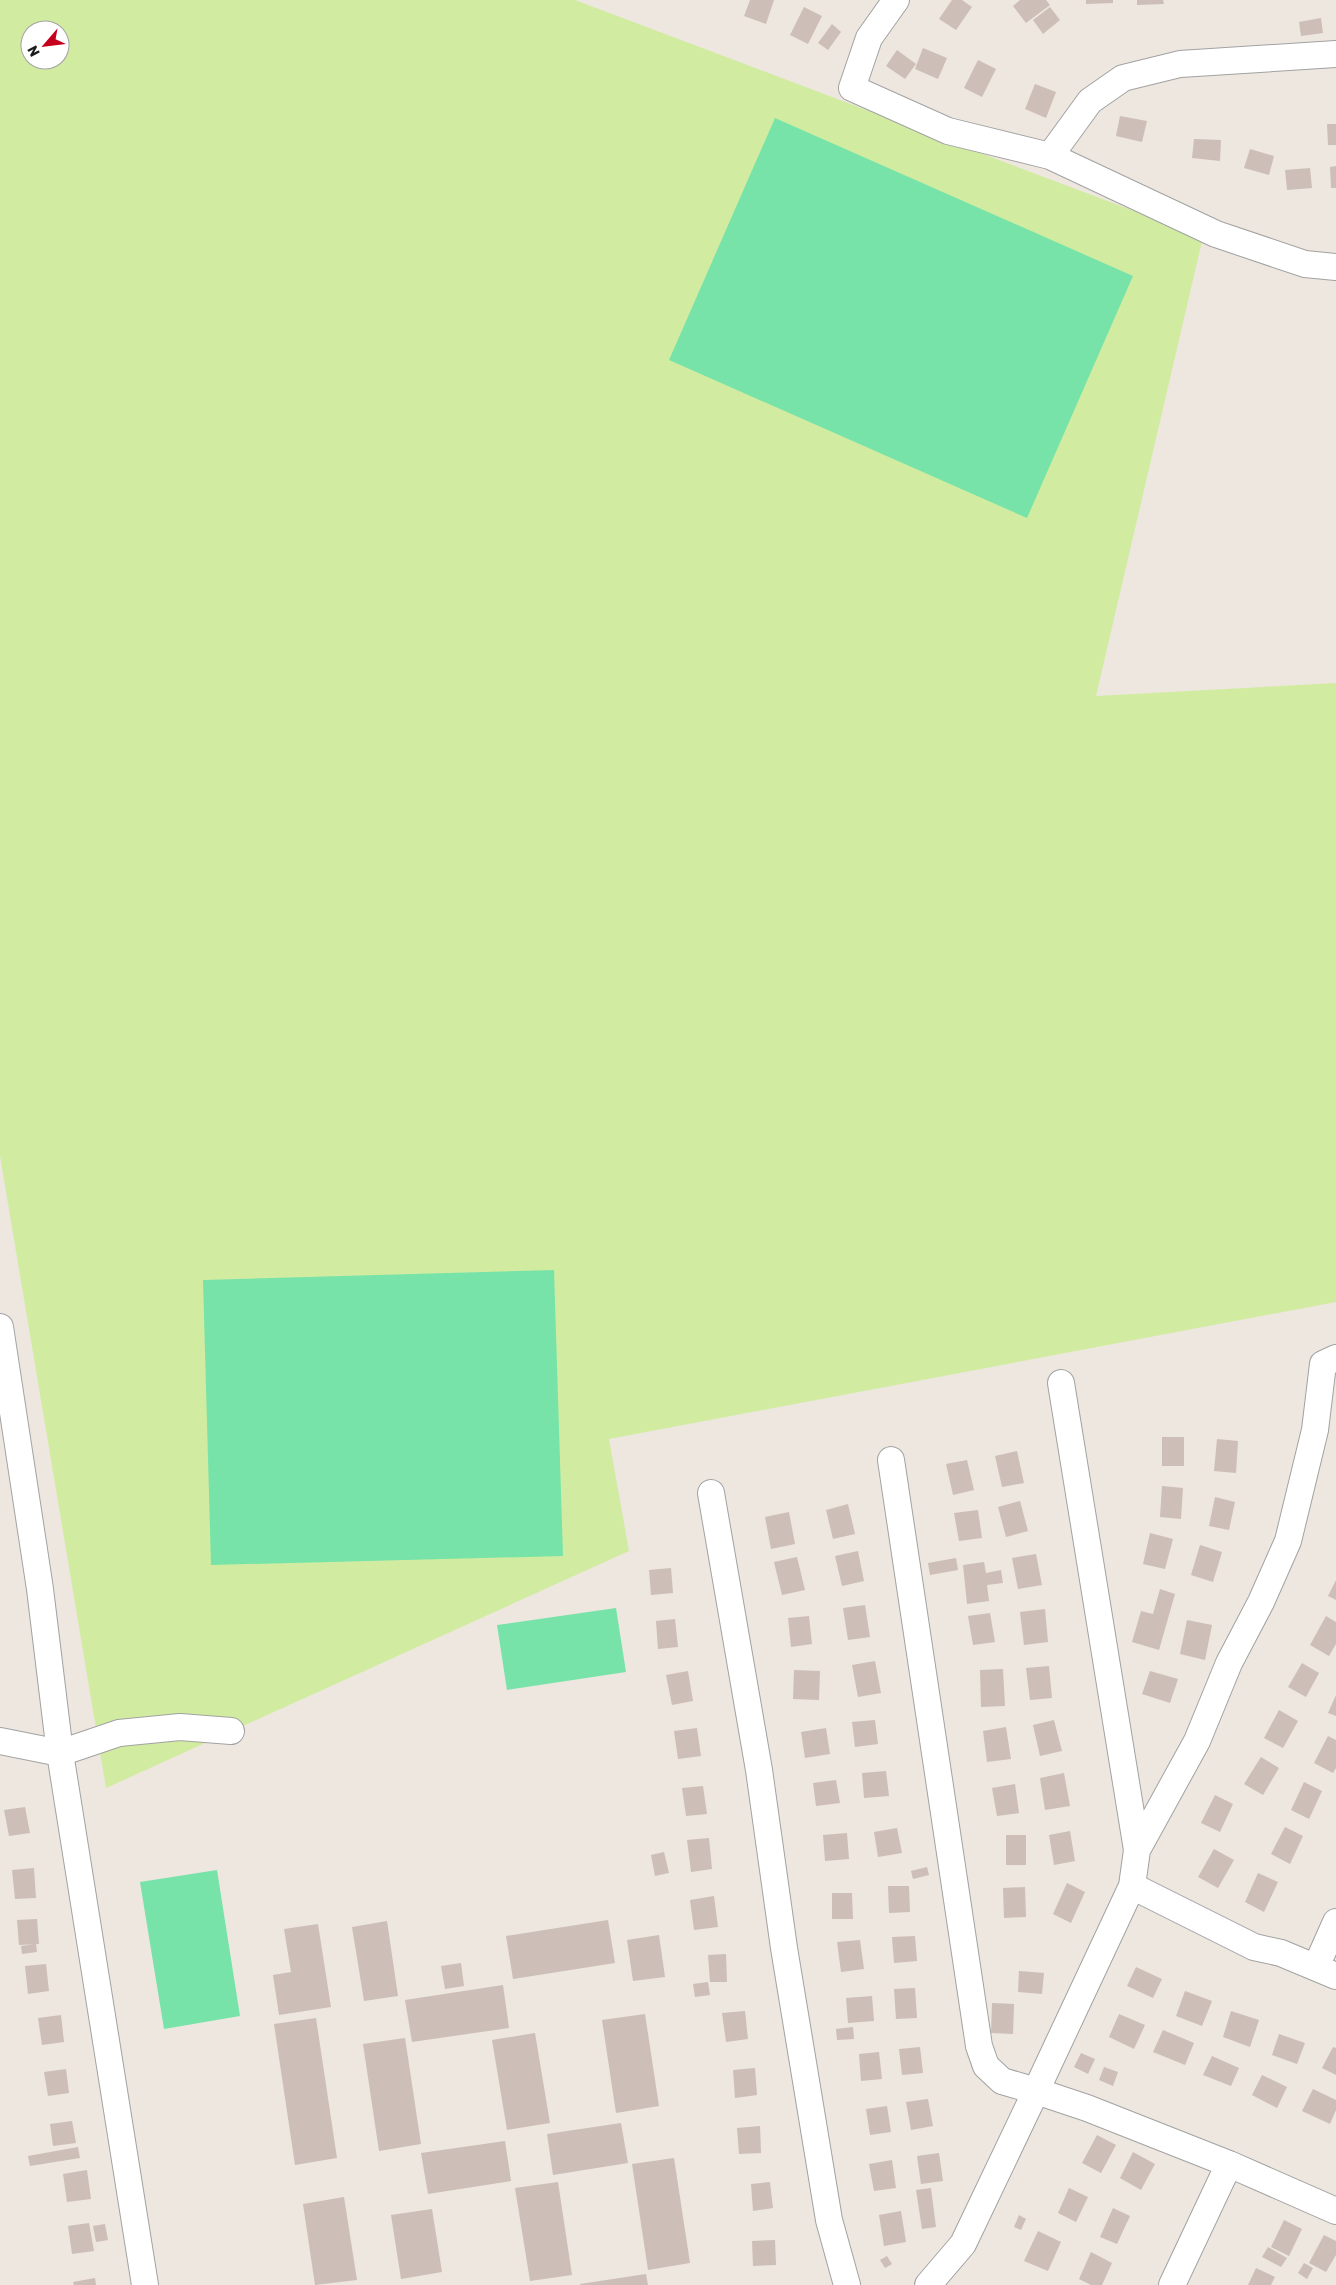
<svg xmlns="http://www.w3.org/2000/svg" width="1336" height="2285" font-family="Rubik,sans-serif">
	<rect width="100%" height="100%" fill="#ede7df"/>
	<path fill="#d1eca1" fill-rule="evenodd" d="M 0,0 L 575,0 L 1203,237 L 1096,696 L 1336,683 L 1336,1302 L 609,1439 L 629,1551 L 106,1788 L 0,1156 ZM 30,30 L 60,30 L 60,60 L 30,60 Z"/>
	<path fill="#77e3a9" d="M 775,118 L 1133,276 L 1027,518 L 669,360 Z
		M 554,1270 L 563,1556 L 211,1565 L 203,1280 Z
		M 616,1608 L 626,1672 L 507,1690 L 497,1625 Z
		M 217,1870 L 240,2016 L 164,2029 L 140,1882 Z"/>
	<path fill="#cdbeb8" d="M 750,0 L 774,0 L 766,24 L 744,16 Z
		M 952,0 L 962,0 L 972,7 L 956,30 L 939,19 Z
		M 1020,0 L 1046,0 L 1050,5 L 1026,23 L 1013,6 Z
		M 1086,0 L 1113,0 L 1113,3 L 1086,4 Z
		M 1137,0 L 1163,0 L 1164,4 L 1137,5 Z
		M 804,7 L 822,16 L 808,44 L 790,35 Z
		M 1050,7 L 1060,20 L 1043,34 L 1033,20 Z
		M 1321,18 L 1323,33 L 1301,36 L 1299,22 Z
		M 832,24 L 841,32 L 828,50 L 818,43 Z
		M 923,48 L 947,58 L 938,79 L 915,69 Z
		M 897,50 L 916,64 L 905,79 L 886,66 Z
		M 978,60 L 996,69 L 982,97 L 964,88 Z
		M 1035,84 L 1056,92 L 1046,118 L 1025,109 Z
		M 1120,116 L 1147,121 L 1142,142 L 1116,136 Z
		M 1327,124 L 1336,124 L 1336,145 L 1328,145 Z
		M 1194,139 L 1221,140 L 1220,161 L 1192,158 Z
		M 1250,149 L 1274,156 L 1269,175 L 1244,168 Z
		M 1336,166 L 1336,188 L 1331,188 L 1330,167 Z
		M 1310,168 L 1312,188 L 1287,190 L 1285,170 Z
		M 1162,1437 L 1184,1437 L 1184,1466 L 1162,1466 Z
		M 1217,1439 L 1238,1441 L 1236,1473 L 1214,1471 Z
		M 1017,1451 L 1024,1483 L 1002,1487 L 995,1456 Z
		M 967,1460 L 974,1490 L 953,1495 L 946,1464 Z
		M 1162,1486 L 1183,1488 L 1181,1519 L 1160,1517 Z
		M 1215,1497 L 1235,1502 L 1229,1530 L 1209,1526 Z
		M 1020,1501 L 1028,1531 L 1006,1537 L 998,1507 Z
		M 848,1504 L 855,1534 L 833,1539 L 826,1510 Z
		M 978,1510 L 982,1538 L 959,1541 L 954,1513 Z
		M 789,1512 L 795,1544 L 771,1549 L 765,1517 Z
		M 1150,1533 L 1173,1539 L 1165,1569 L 1143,1564 Z
		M 1200,1545 L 1222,1552 L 1213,1582 L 1191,1575 Z
		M 858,1551 L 864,1581 L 842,1586 L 835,1556 Z
		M 1036,1554 L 1042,1585 L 1018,1589 L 1012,1558 Z
		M 797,1557 L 805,1590 L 782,1595 L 774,1562 Z
		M 956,1558 L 958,1570 L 930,1575 L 928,1563 Z
		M 984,1562 L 986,1573 L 1001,1570 L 1003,1583 L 987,1585 L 989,1601 L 967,1604 L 963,1565 Z
		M 671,1568 L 673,1593 L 651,1595 L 649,1570 Z
		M 1336,1580 L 1336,1600 L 1328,1596 Z
		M 1160,1589 L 1175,1594 L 1159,1650 L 1132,1642 L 1141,1611 L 1153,1614 Z
		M 865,1605 L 870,1637 L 848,1640 L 843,1608 Z
		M 1045,1609 L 1048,1642 L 1024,1645 L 1020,1612 Z
		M 990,1613 L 995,1642 L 973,1645 L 968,1616 Z
		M 809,1616 L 812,1644 L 791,1647 L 788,1618 Z
		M 1326,1616 L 1336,1622 L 1336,1644 L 1329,1656 L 1310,1645 Z
		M 675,1619 L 678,1647 L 658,1649 L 656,1621 Z
		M 1187,1620 L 1212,1625 L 1205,1660 L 1180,1654 Z
		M 875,1661 L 881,1693 L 858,1697 L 852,1665 Z
		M 1302,1663 L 1319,1673 L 1306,1697 L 1288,1687 Z
		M 1049,1666 L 1052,1698 L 1030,1700 L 1026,1668 Z
		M 1003,1669 L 1005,1706 L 981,1707 L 980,1670 Z
		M 794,1670 L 820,1671 L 819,1700 L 793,1699 Z
		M 688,1671 L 693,1701 L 672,1705 L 666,1675 Z
		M 1150,1671 L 1178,1679 L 1170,1703 L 1142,1694 Z
		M 1336,1695 L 1336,1716 L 1328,1713 Z
		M 1279,1710 L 1298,1721 L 1283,1748 L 1264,1738 Z
		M 875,1720 L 878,1744 L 855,1747 L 852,1722 Z
		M 1054,1720 L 1062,1751 L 1040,1756 L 1033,1725 Z
		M 1006,1727 L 1011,1759 L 987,1762 L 983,1731 Z
		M 697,1728 L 701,1756 L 678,1759 L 674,1731 Z
		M 826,1728 L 830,1754 L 805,1758 L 801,1732 Z
		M 1328,1736 L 1336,1740 L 1336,1768 L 1333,1773 L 1314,1763 Z
		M 1261,1757 L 1279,1768 L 1263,1795 L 1244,1784 Z
		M 886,1771 L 889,1796 L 864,1798 L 862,1773 Z
		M 1064,1773 L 1070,1806 L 1045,1810 L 1040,1778 Z
		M 836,1780 L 840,1803 L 816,1806 L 813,1783 Z
		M 1304,1782 L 1322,1791 L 1309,1819 L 1291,1810 Z
		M 1015,1784 L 1019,1813 L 997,1816 L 992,1788 Z
		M 703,1786 L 707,1814 L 686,1816 L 682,1788 Z
		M 1215,1795 L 1233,1804 L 1220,1832 L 1201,1823 Z
		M 25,1807 L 30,1833 L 9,1836 L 4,1810 Z
		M 1285,1827 L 1303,1836 L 1290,1864 L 1271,1854 Z
		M 897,1828 L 902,1853 L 878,1857 L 874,1832 Z
		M 1070,1831 L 1075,1861 L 1054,1865 L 1049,1835 Z
		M 847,1833 L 849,1859 L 825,1861 L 823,1835 Z
		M 1006,1835 L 1026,1835 L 1026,1865 L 1006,1865 Z
		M 709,1838 L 712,1869 L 691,1872 L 687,1840 Z
		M 1214,1849 L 1234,1860 L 1218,1888 L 1198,1877 Z
		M 664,1852 L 669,1873 L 655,1876 L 651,1855 Z
		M 927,1867 L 929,1875 L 913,1879 L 911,1871 Z
		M 34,1868 L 36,1898 L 15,1899 L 12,1870 Z
		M 1258,1873 L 1278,1882 L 1264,1912 L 1245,1902 Z
		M 1067,1883 L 1085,1892 L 1071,1923 L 1053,1914 Z
		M 888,1886 L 909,1886 L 910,1912 L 889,1913 Z
		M 1025,1887 L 1026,1917 L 1004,1918 L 1003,1888 Z
		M 832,1893 L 852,1893 L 853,1919 L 832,1919 Z
		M 714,1896 L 718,1927 L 694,1930 L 690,1900 Z
		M 37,1919 L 39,1944 L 19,1945 L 17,1920 Z
		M 608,1920 L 615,1963 L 513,1979 L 506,1936 Z
		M 387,1921 L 398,1996 L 364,2001 L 352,1927 Z
		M 318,1924 L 331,2007 L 279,2015 L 273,1975 L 291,1972 L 284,1929 Z
		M 659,1935 L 665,1977 L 633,1981 L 627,1940 Z
		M 915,1936 L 917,1961 L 894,1963 L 892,1937 Z
		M 860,1940 L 864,1969 L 841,1972 L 837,1942 Z
		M 36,1944 L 37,1952 L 22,1954 L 21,1946 Z
		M 726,1954 L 727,1982 L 710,1982 L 708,1955 Z
		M 461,1963 L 464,1986 L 445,1989 L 441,1966 Z
		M 46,1964 L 49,1991 L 28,1994 L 25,1966 Z
		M 1136,1967 L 1162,1979 L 1153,1998 L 1127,1986 Z
		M 1019,1971 L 1044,1973 L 1042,1994 L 1018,1992 Z
		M 708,1982 L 710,1995 L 695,1997 L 693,1984 Z
		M 503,1985 L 509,2028 L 412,2042 L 405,2000 Z
		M 915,1988 L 917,2018 L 896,2019 L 894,1989 Z
		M 1185,1991 L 1212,2001 L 1202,2026 L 1176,2016 Z
		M 872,1996 L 874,2021 L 848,2023 L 846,1998 Z
		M 992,2003 L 1014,2004 L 1013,2034 L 991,2033 Z
		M 745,2011 L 748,2039 L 726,2042 L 722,2013 Z
		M 1231,2011 L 1259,2020 L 1250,2047 L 1223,2037 Z
		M 645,2014 L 659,2106 L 616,2113 L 602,2020 Z
		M 1119,2014 L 1145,2025 L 1134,2049 L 1109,2037 Z
		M 61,2015 L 64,2042 L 42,2045 L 38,2018 Z
		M 316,2018 L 337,2158 L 295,2165 L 274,2024 Z
		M 853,2027 L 854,2039 L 837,2040 L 836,2029 Z
		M 1163,2030 L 1194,2043 L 1185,2065 L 1153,2052 Z
		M 535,2033 L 550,2123 L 507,2130 L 492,2040 Z
		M 1279,2034 L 1305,2043 L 1297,2064 L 1272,2055 Z
		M 405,2038 L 421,2144 L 379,2151 L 363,2044 Z
		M 920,2047 L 923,2073 L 902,2075 L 899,2049 Z
		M 1333,2047 L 1336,2048 L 1336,2075 L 1322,2068 Z
		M 879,2052 L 882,2079 L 861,2081 L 859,2054 Z
		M 1081,2053 L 1095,2059 L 1088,2074 L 1074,2067 Z
		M 1212,2056 L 1239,2068 L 1231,2086 L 1203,2075 Z
		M 1104,2067 L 1118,2072 L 1113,2086 L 1099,2080 Z
		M 755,2068 L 757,2095 L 735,2098 L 733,2070 Z
		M 66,2069 L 69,2093 L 48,2096 L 44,2072 Z
		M 1262,2075 L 1287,2087 L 1277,2108 L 1252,2095 Z
		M 1313,2089 L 1336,2100 L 1336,2110 L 1330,2124 L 1302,2111 Z
		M 928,2099 L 933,2126 L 911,2130 L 906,2102 Z
		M 887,2106 L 891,2132 L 870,2135 L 866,2109 Z
		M 72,2121 L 76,2143 L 53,2146 L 50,2124 Z
		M 621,2123 L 628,2163 L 553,2175 L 547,2134 Z
		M 760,2126 L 761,2153 L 739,2154 L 737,2128 Z
		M 1097,2135 L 1116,2145 L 1101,2173 L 1082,2163 Z
		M 505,2141 L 511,2181 L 428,2194 L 421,2153 Z
		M 78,2147 L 80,2158 L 30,2166 L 28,2156 Z
		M 1133,2152 L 1155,2164 L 1141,2190 L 1120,2178 Z
		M 939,2153 L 943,2181 L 921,2184 L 917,2156 Z
		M 674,2158 L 690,2263 L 648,2270 L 632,2164 Z
		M 892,2160 L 896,2188 L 874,2191 L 869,2164 Z
		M 87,2170 L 91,2199 L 67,2202 L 63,2174 Z
		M 558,2182 L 572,2275 L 530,2281 L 515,2188 Z
		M 770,2182 L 773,2208 L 753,2211 L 751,2184 Z
		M 931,2188 L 936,2227 L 922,2229 L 916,2190 Z
		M 1069,2188 L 1088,2197 L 1076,2222 L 1058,2213 Z
		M 344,2197 L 357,2280 L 315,2285 L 303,2204 Z
		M 1113,2208 L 1130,2216 L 1117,2244 L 1100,2237 Z
		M 432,2209 L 442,2272 L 401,2279 L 391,2215 Z
		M 901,2211 L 906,2242 L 884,2246 L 879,2215 Z
		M 1019,2215 L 1026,2219 L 1021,2230 L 1014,2227 Z
		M 1284,2220 L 1302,2229 L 1289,2256 L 1271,2247 Z
		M 89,2223 L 94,2251 L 72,2254 L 68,2226 Z
		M 105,2224 L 108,2240 L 96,2242 L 93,2226 Z
		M 1038,2231 L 1061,2242 L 1048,2271 L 1024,2261 Z
		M 1324,2235 L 1336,2241 L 1336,2255 L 1326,2272 L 1309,2263 Z
		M 775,2240 L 776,2265 L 753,2266 L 752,2241 Z
		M 1268,2247 L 1287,2258 L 1281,2267 L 1262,2257 Z
		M 1091,2252 L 1112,2263 L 1102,2285 L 1091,2285 L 1079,2279 Z
		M 887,2256 L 892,2264 L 885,2268 L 880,2260 Z
		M 1304,2263 L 1313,2268 L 1307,2279 L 1298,2273 Z
		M 1256,2268 L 1275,2277 L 1271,2285 L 1248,2285 Z
		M 646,2274 L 648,2285 L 580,2285 L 580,2284 Z
		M 95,2278 L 96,2285 L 74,2285 L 73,2282 Z"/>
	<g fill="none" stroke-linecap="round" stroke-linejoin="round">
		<defs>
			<path id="minor" d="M 896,0 L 869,38 L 852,88 L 948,131 L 1050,156 L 1216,234 L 1305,264 L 1336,267
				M 1050,156 L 1090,101 L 1123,78 L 1180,64 L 1336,54
				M 0,1327 L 40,1589 L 60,1753 L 145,2285
				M 891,1460 L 979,2046 L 986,2066 L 1002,2081 L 1036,2091 L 1132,1886 L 1137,1850 L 1061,1383
				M 711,1493 L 759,1770 L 784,1948 L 829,2220 L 847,2285
				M 0,1741 L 60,1753 L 119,1733 L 180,1727 L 231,1731
				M 1137,1850 L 1197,1741 L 1229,1663 L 1261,1602 L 1288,1541 L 1315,1430 L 1323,1364 L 1336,1358
				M 1132,1886 L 1254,1947 L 1281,1953 L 1336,1976
				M 1316,1967 L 1336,1922
				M 928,2285 L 963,2244 L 1036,2091 L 1087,2108 L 1229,2164 L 1336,2211
				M 1172,2285 L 1229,2164"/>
		</defs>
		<use href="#minor" stroke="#a2a2a2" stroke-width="28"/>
		<use href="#minor" stroke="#fff" stroke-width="26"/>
	</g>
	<g transform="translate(45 45) rotate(242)"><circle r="24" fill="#ffffff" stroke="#a4a4a4"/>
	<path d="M0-4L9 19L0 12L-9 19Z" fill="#c5001d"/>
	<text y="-8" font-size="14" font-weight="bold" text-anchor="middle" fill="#1b1b1b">N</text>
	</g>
</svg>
